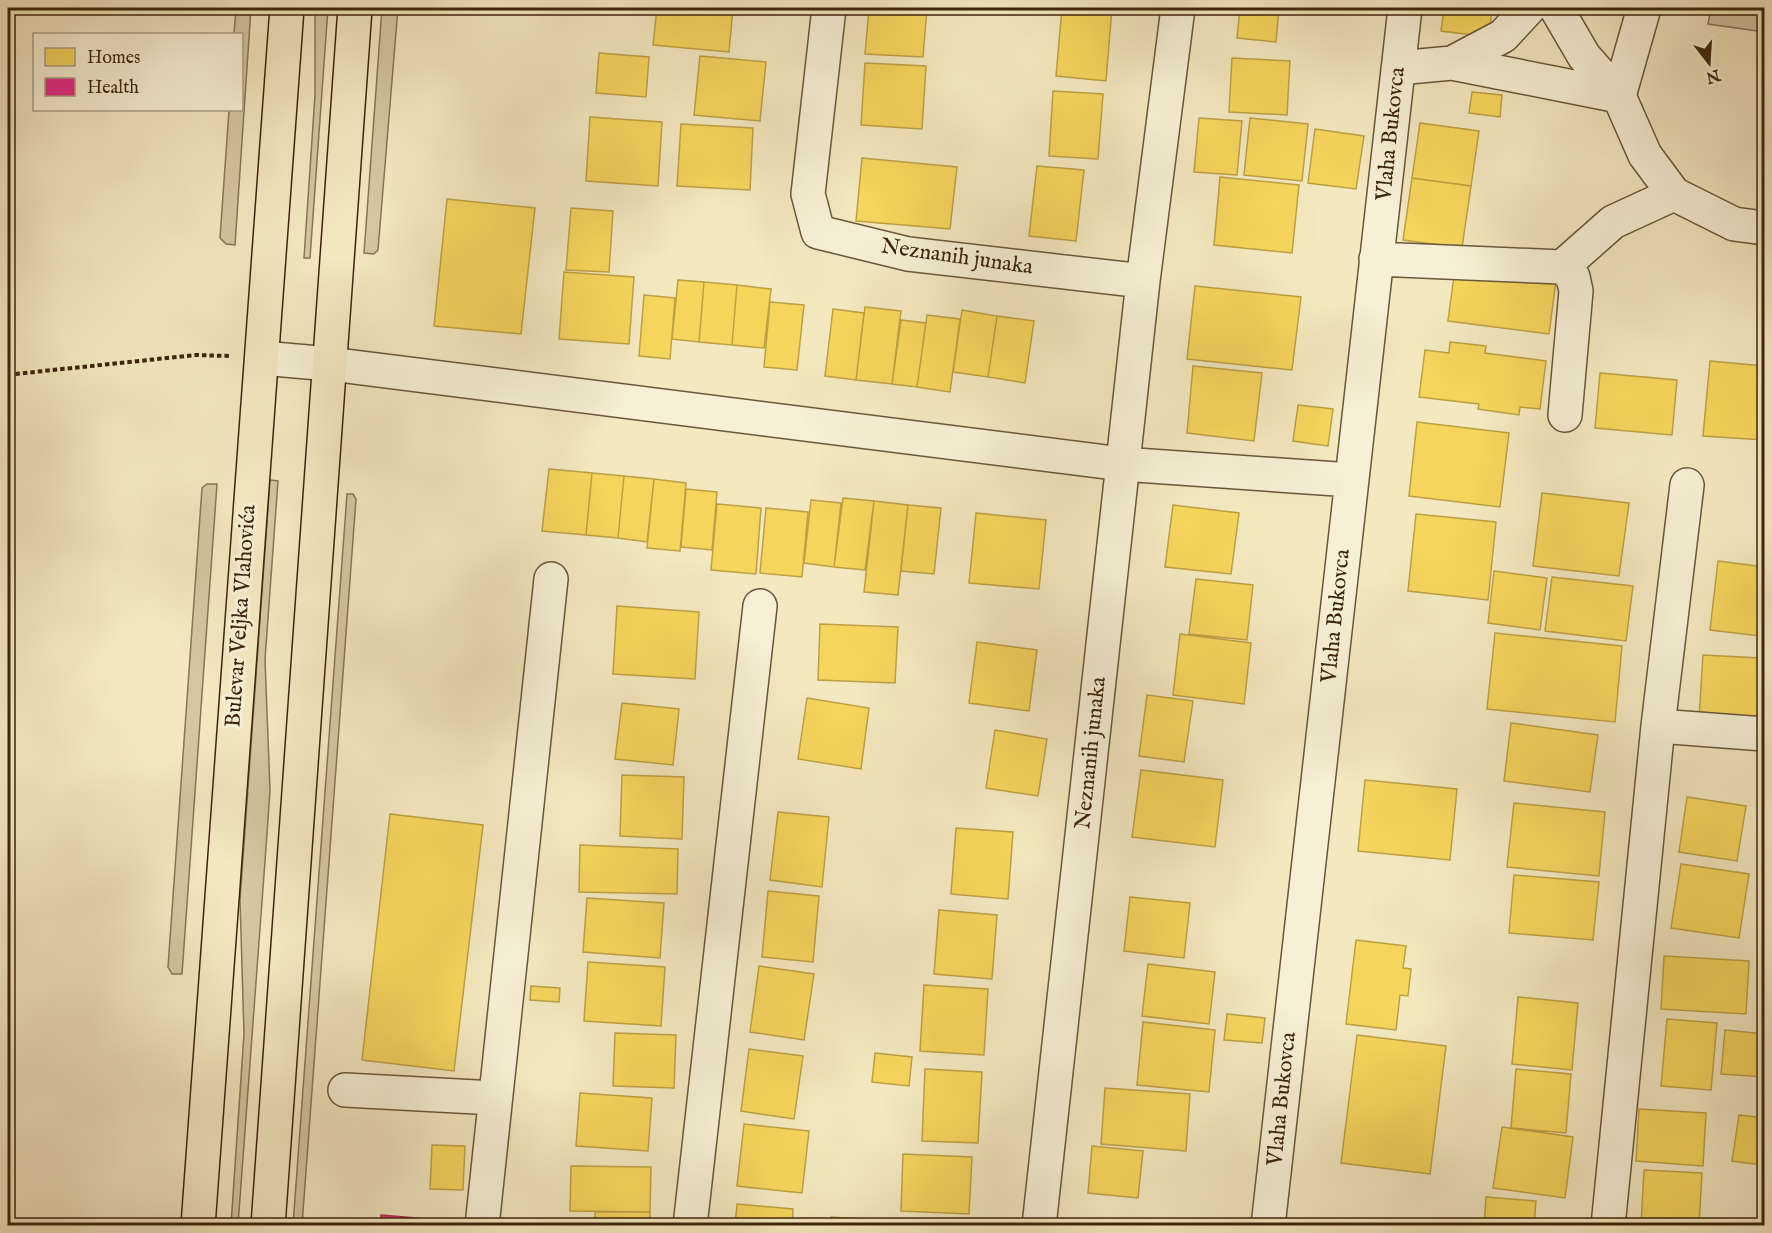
<svg xmlns="http://www.w3.org/2000/svg" width="1772" height="1233" font-family="'IM FELL English',serif">
	<rect width="100%" height="100%" fill="#f3e8c0"/>
	<filter id="stains"><feTurbulence type="fractalNoise" baseFrequency=".00333" numOctaves="4"/><feColorMatrix values="0 0 0 0 .2 0 0 0 0 .09 0 0 0 0 .02 0 0 0 .5 -.17"/></filter>
	<radialGradient id="worn" r=".72"><stop offset=".6" stop-color="#630" stop-opacity="0"/><stop offset="1" stop-color="#630" stop-opacity=".3"/></radialGradient>
	<path fill="#d4c7a1" stroke="#887656" stroke-width="1.5" d="M 236,8 L 251,8 L 235,245 L 226,244 L 220,238 L 229,110 L 242,110 L 242,34 L 234,34 Z
		M 315,8 L 328,8 L 310,258 L 304,258 L 315,95 Z
		M 382,8 L 398,8 L 378,250 L 374,254 L 364,253 Z
		M 1711,8 L 1764,8 L 1764,32 L 1708,24 Z
		M 270,480 L 278,481 L 265,659 L 270,790 L 267,834 L 238,1225 L 231,1225 L 244,1034 L 240,900 Z
		M 207,484 L 217,484 L 182,974 L 172,974 L 168,967 L 202,488 Z
		M 347,494 L 353,494 L 356,499 L 302,1225 L 293,1225 Z"/>
	<path fill="#f6d55c" stroke="#bea044" stroke-width="1.5" d="M 657,8 L 733,8 L 729,52 L 653,45 Z
		M 869,8 L 927,8 L 923,57 L 865,54 Z
		M 955,8 L 1001,8 L 1000,14 L 955,11 Z
		M 1062,8 L 1112,8 L 1106,81 L 1056,76 Z
		M 1240,8 L 1279,8 L 1276,42 L 1237,38 Z
		M 1444,8 L 1492,8 L 1489,37 L 1441,31 Z
		M 599,53 L 649,57 L 646,97 L 596,93 Z
		M 700,56 L 766,62 L 760,121 L 694,115 Z
		M 1232,58 L 1290,61 L 1287,115 L 1229,112 Z
		M 865,63 L 926,66 L 922,129 L 861,125 Z
		M 1053,91 L 1103,94 L 1098,159 L 1049,156 Z
		M 1472,92 L 1502,95 L 1500,117 L 1469,113 Z
		M 590,117 L 662,122 L 658,186 L 586,181 Z
		M 1199,118 L 1242,121 L 1237,175 L 1194,172 Z
		M 1250,118 L 1308,124 L 1302,181 L 1244,175 Z
		M 1420,123 L 1479,131 L 1471,186 L 1412,178 Z
		M 681,124 L 753,128 L 750,190 L 677,186 Z
		M 1315,129 L 1364,136 L 1356,189 L 1308,183 Z
		M 862,158 L 957,167 L 950,229 L 856,221 Z
		M 1037,166 L 1084,170 L 1076,241 L 1029,236 Z
		M 1220,177 L 1299,185 L 1292,253 L 1214,245 Z
		M 1412,178 L 1471,186 L 1462,248 L 1403,240 Z
		M 447,199 L 535,208 L 521,334 L 434,326 Z
		M 571,208 L 613,211 L 609,272 L 566,270 Z
		M 1455,268 L 1556,281 L 1549,334 L 1448,321 Z
		M 564,272 L 634,277 L 629,344 L 559,339 Z
		M 678,280 L 704,282 L 699,342 L 672,339 Z
		M 704,282 L 737,285 L 732,345 L 699,342 Z
		M 737,285 L 771,289 L 764,348 L 732,345 Z
		M 1195,286 L 1301,297 L 1292,370 L 1187,359 Z
		M 644,295 L 675,298 L 670,359 L 639,356 Z
		M 770,302 L 804,305 L 797,370 L 764,367 Z
		M 865,307 L 901,311 L 892,384 L 856,380 Z
		M 833,309 L 864,313 L 856,380 L 825,376 Z
		M 962,310 L 997,316 L 988,377 L 953,372 Z
		M 927,315 L 960,319 L 950,392 L 917,387 Z
		M 997,316 L 1034,321 L 1025,383 L 988,377 Z
		M 901,320 L 926,323 L 917,387 L 892,384 Z
		M 1450,342 L 1486,346 L 1485,353 L 1546,361 L 1540,409 L 1520,407 L 1519,415 L 1478,409 L 1479,404 L 1419,397 L 1425,350 L 1449,353 Z
		M 1710,361 L 1764,366 L 1764,440 L 1703,436 Z
		M 1193,366 L 1262,373 L 1254,441 L 1187,433 Z
		M 1600,373 L 1677,380 L 1672,435 L 1595,428 Z
		M 1298,405 L 1333,409 L 1328,446 L 1293,441 Z
		M 1417,422 L 1509,433 L 1500,507 L 1409,496 Z
		M 549,469 L 592,473 L 586,535 L 542,531 Z
		M 592,473 L 624,476 L 618,538 L 586,535 Z
		M 624,476 L 654,479 L 647,542 L 618,538 Z
		M 654,479 L 686,483 L 680,551 L 647,548 Z
		M 686,489 L 717,492 L 712,550 L 681,547 Z
		M 1542,493 L 1629,503 L 1619,576 L 1533,566 Z
		M 843,498 L 874,501 L 865,570 L 834,567 Z
		M 811,500 L 841,503 L 834,567 L 804,563 Z
		M 874,501 L 908,505 L 898,595 L 864,592 Z
		M 717,504 L 761,508 L 756,574 L 711,570 Z
		M 908,505 L 941,508 L 934,574 L 901,571 Z
		M 1173,505 L 1239,513 L 1231,574 L 1165,567 Z
		M 766,508 L 808,512 L 802,577 L 760,573 Z
		M 976,513 L 1046,520 L 1039,589 L 969,583 Z
		M 1416,514 L 1496,522 L 1488,600 L 1408,591 Z
		M 1718,561 L 1764,567 L 1764,599 L 1760,636 L 1710,630 Z
		M 1494,571 L 1547,578 L 1540,630 L 1488,623 Z
		M 1552,577 L 1633,586 L 1626,641 L 1545,631 Z
		M 1196,579 L 1253,585 L 1247,640 L 1189,634 Z
		M 617,606 L 699,612 L 695,679 L 613,674 Z
		M 820,624 L 898,627 L 895,683 L 818,680 Z
		M 1495,633 L 1622,646 L 1615,722 L 1487,709 Z
		M 1180,634 L 1251,643 L 1244,704 L 1173,695 Z
		M 977,642 L 1037,650 L 1029,711 L 969,703 Z
		M 1703,655 L 1760,658 L 1757,721 L 1699,718 Z
		M 1147,695 L 1193,701 L 1184,762 L 1139,756 Z
		M 807,698 L 869,708 L 861,769 L 798,759 Z
		M 622,703 L 679,709 L 673,765 L 615,759 Z
		M 1511,723 L 1598,735 L 1590,792 L 1504,781 Z
		M 995,730 L 1047,739 L 1038,796 L 986,788 Z
		M 1141,770 L 1223,780 L 1215,847 L 1132,837 Z
		M 622,775 L 684,777 L 682,839 L 620,836 Z
		M 1365,780 L 1457,789 L 1450,860 L 1358,851 Z
		M 1687,797 L 1746,806 L 1737,861 L 1679,852 Z
		M 1514,803 L 1605,812 L 1599,876 L 1507,867 Z
		M 778,812 L 829,817 L 822,887 L 770,880 Z
		M 390,814 L 483,825 L 454,1071 L 362,1060 Z
		M 956,828 L 1013,832 L 1008,899 L 951,894 Z
		M 580,845 L 678,849 L 677,894 L 579,892 Z
		M 1681,864 L 1749,874 L 1739,938 L 1671,928 Z
		M 1514,875 L 1599,882 L 1593,940 L 1509,933 Z
		M 768,891 L 819,896 L 813,962 L 762,957 Z
		M 1130,897 L 1190,903 L 1184,958 L 1124,951 Z
		M 587,898 L 664,903 L 660,958 L 583,952 Z
		M 939,910 L 997,915 L 992,979 L 934,974 Z
		M 1356,940 L 1406,946 L 1403,968 L 1411,969 L 1408,996 L 1400,995 L 1396,1030 L 1346,1024 Z
		M 1664,956 L 1749,961 L 1746,1014 L 1661,1009 Z
		M 588,962 L 665,967 L 661,1026 L 584,1021 Z
		M 1148,964 L 1215,972 L 1209,1024 L 1142,1016 Z
		M 759,966 L 814,974 L 804,1040 L 750,1032 Z
		M 924,985 L 988,989 L 984,1055 L 920,1051 Z
		M 531,986 L 560,988 L 559,1002 L 530,1000 Z
		M 1518,997 L 1578,1003 L 1572,1070 L 1512,1064 Z
		M 1227,1014 L 1265,1018 L 1262,1043 L 1224,1040 Z
		M 1667,1019 L 1717,1023 L 1711,1090 L 1661,1086 Z
		M 1143,1022 L 1215,1030 L 1209,1092 L 1137,1085 Z
		M 1725,1030 L 1764,1034 L 1764,1077 L 1721,1074 Z
		M 615,1033 L 676,1035 L 674,1088 L 613,1086 Z
		M 1357,1035 L 1446,1046 L 1430,1174 L 1341,1163 Z
		M 749,1049 L 803,1056 L 794,1119 L 741,1111 Z
		M 875,1053 L 912,1057 L 909,1086 L 872,1082 Z
		M 925,1069 L 982,1072 L 978,1143 L 922,1141 Z
		M 1516,1069 L 1571,1074 L 1566,1133 L 1511,1128 Z
		M 1105,1088 L 1190,1094 L 1186,1151 L 1101,1144 Z
		M 580,1093 L 652,1098 L 648,1151 L 576,1146 Z
		M 1639,1109 L 1706,1113 L 1703,1166 L 1636,1161 Z
		M 1739,1115 L 1764,1118 L 1764,1145 L 1762,1165 L 1732,1161 Z
		M 744,1124 L 809,1131 L 802,1193 L 737,1186 Z
		M 1502,1127 L 1573,1137 L 1565,1198 L 1493,1188 Z
		M 432,1145 L 465,1146 L 463,1190 L 430,1189 Z
		M 1092,1146 L 1143,1151 L 1138,1198 L 1088,1193 Z
		M 903,1154 L 972,1157 L 969,1214 L 901,1211 Z
		M 571,1166 L 651,1167 L 650,1212 L 570,1211 Z
		M 1644,1170 L 1702,1173 L 1699,1226 L 1641,1226 Z
		M 1486,1197 L 1536,1201 L 1534,1226 L 1484,1226 Z
		M 737,1204 L 793,1209 L 792,1226 L 735,1226 Z
		M 595,1212 L 650,1212 L 650,1226 L 595,1226 Z
		M 831,1217 L 859,1219 L 858,1226 L 830,1226 Z
		M 1113,1219 L 1170,1226 L 1112,1226 Z
		M 1291,1222 L 1329,1226 L 1290,1226 Z"/>
	<path fill="#e7298a" stroke="#b42864" stroke-width="1.5" d="M 381,1215 L 451,1221 L 451,1226 L 380,1226 Z"/>
	<g fill="none" stroke-linecap="round" stroke-linejoin="round">
		<defs>
			<path id="minor" d="M 829,8 L 808,194 L 818,232 L 908,254 L 1143,281
				M 1556,8 L 1584,56 L 1619,96 L 1645,155 L 1674,194 L 1734,224 L 1764,228
				M 1452,63 L 1619,96 L 1644,8
				M 1398,68 L 1452,63 L 1503,36 L 1529,8
				M 1376,259 L 1562,267 L 1573,277 L 1576,291 L 1565,415
				M 1562,267 L 1613,222 L 1674,194
				M 262,358 L 330,364 L 1122,464 L 1351,480
				M 1658,726 L 1764,734
				M 345,1090 L 495,1098
				M 482,1226 L 551,579
				M 690,1226 L 760,606
				M 1039,1226 L 1143,281 L 1178,8
				M 1268,1226 L 1405,8
				M 1608,1226 L 1658,726 L 1687,485"/>
			<path id="major" d="M 198,1226 L 287,8
				M 268,1226 L 355,8"/>
		</defs>
		<use href="#minor" stroke="#6a5638" stroke-width="36"/>
		<use href="#major" stroke="#3c250b" stroke-width="36"/>
		<path stroke="#3c250b" stroke-width="4" stroke-dasharray="4.5 3" stroke-linecap="butt" d="M 8,373 L 15,374 L 196,355 L 229,356"/>
		<use href="#minor" stroke="#f7f0d6" stroke-width="33"/>
		<use href="#major" stroke="#f3e8c0" stroke-width="33"/>
	</g>
	<g text-anchor="middle" dominant-baseline="central" stroke-width="6" stroke-linejoin="round" paint-order="stroke">
		<g font-size="22" fill="#3c250b" stroke="#f7f0d6">
			<text transform="translate(1391 134) rotate(-84)">Vlaha Bukovca</text>
			<text transform="translate(957 257) rotate(8)">Neznanih junaka</text>
			<text transform="translate(241 616) rotate(-86)">Bulevar Veljka Vlahovića</text>
			<text transform="translate(1336 616) rotate(-84)">Vlaha Bukovca</text>
			<text transform="translate(1091 753) rotate(-84)">Neznanih junaka</text>
			<text transform="translate(1282 1099) rotate(-84)">Vlaha Bukovca</text>
		</g>
	</g>
	<rect width="1772" height="1233" fill="none" stroke="#f3e8c0" stroke-width="30"/>
	<rect x="9" y="9" width="1754" height="1215" fill="none" stroke="#3c250b" stroke-width="3"/>
	<rect x="15" y="15" width="1742" height="1203" fill="none" stroke="#3c250b" stroke-width="1.5"/>
	<rect x="33" y="33" width="210" height="78" fill="#f7f0d6" stroke="#ac9f85" stroke-width="1.5"/>
	<rect x="45" y="48" width="30" height="18" fill="#f6d55c" stroke="#ac9f85" stroke-width="1.5"/>
	<text x="87" y="63" font-size="18" fill="#3c250b">Homes</text>
	<rect x="45" y="78" width="30" height="18" fill="#e7298a" stroke="#ac9f85" stroke-width="1.5"/>
	<text x="87" y="93" font-size="18" fill="#3c250b">Health</text>
	<g transform="translate(1709 63) rotate(163)" stroke="#f7f0d6" stroke-width="4.5" paint-order="stroke">
	<path d="M0-4.5L10 22L0 15L-10 22Z" fill="#3c250b"/>
	<text y="-9" font-size="16" font-weight="bold" text-anchor="middle" fill="#3c250b">N</text>
	</g>
	<rect width="100%" height="100%" filter="url(#stains)"/>
	<rect width="100%" height="100%" fill="url(#worn)"/>
</svg>
